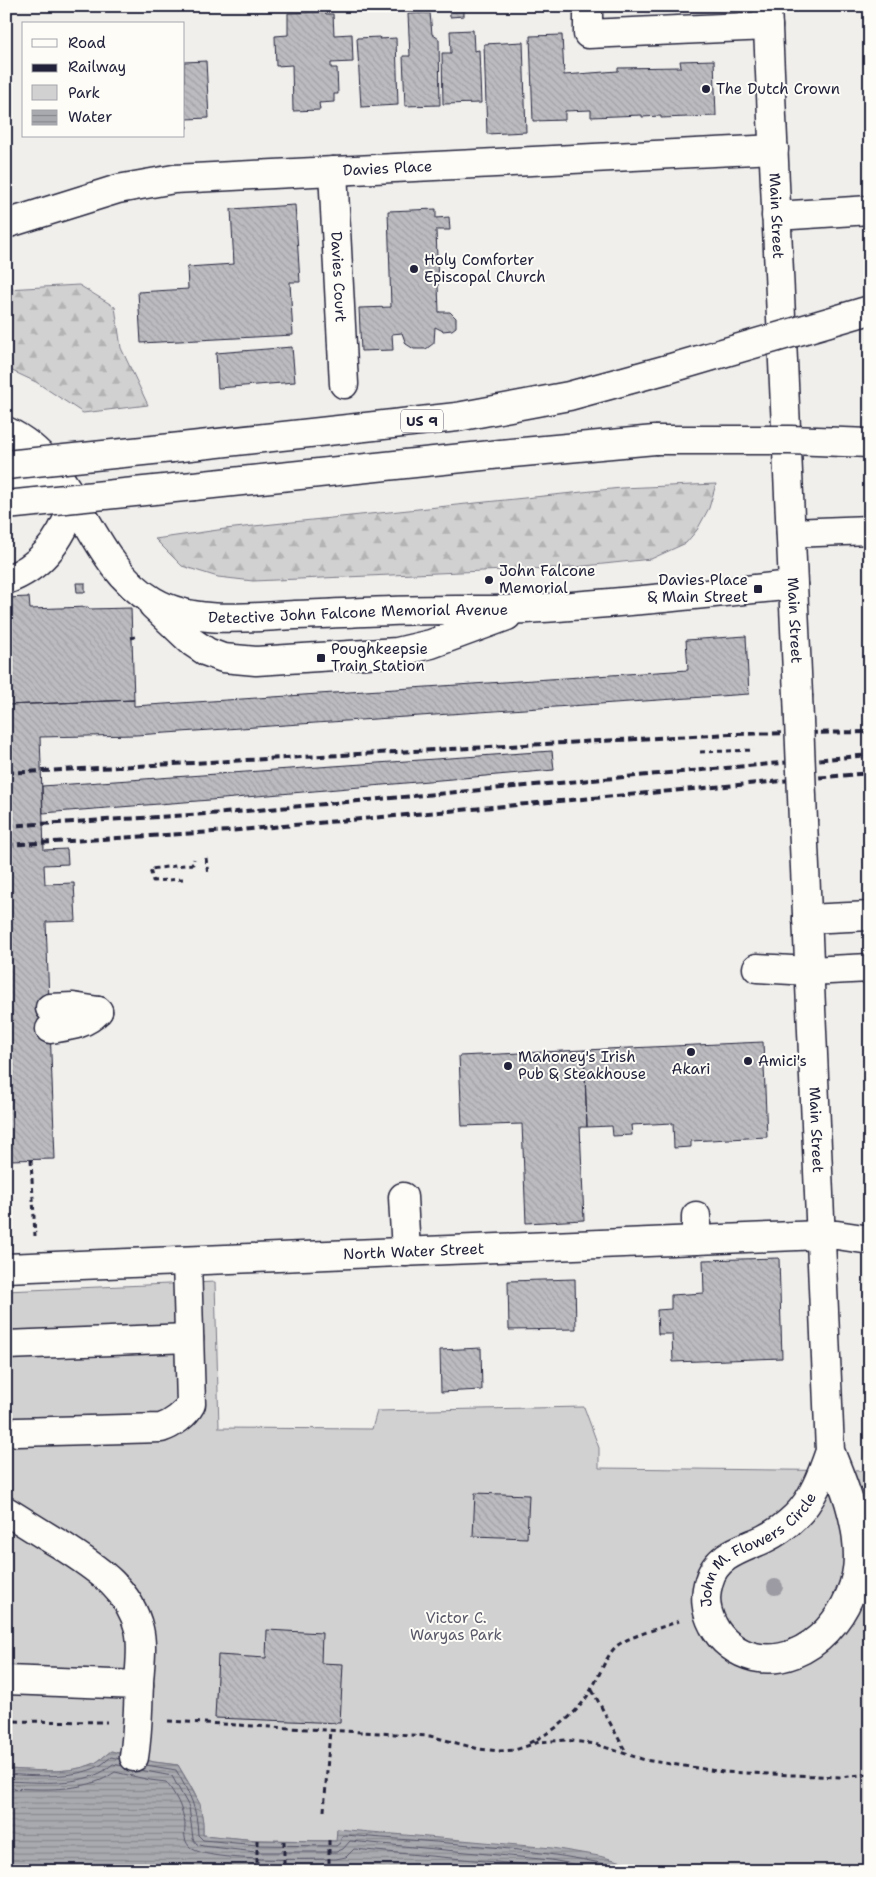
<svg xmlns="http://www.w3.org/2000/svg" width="876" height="1877" font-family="'Shantell Sans',sans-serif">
	<defs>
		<pattern id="forest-firs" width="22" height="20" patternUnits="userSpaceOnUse" patternTransform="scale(1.25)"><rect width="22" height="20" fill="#d2d1d1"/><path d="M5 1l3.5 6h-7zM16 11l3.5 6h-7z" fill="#b4b3b4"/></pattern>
		<pattern id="water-rules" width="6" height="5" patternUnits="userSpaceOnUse" patternTransform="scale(1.25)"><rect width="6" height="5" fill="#a9a9b0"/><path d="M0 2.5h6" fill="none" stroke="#898990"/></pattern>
		<pattern id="building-back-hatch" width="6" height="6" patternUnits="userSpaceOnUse" patternTransform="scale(1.25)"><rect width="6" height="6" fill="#bcbcc0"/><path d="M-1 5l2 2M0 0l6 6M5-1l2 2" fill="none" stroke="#a1a1a6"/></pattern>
	</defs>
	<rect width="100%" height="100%" fill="#f0efec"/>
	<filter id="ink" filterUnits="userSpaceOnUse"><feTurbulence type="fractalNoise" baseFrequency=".02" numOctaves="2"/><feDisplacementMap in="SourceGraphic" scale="10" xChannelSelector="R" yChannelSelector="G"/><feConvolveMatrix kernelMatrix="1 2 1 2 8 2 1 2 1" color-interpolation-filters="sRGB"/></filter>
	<g filter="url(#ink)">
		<path fill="#d2d1d1" stroke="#7a7a86" d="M 215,1282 L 219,1428 L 372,1429 L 377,1411 L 584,1407 L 599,1448 L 599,1468 L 870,1471 L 870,1871 L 659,1871 L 337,1829 L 337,1841 L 257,1840 L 203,1835 C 204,1804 193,1790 178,1765 L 154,1762 L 111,1751 C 106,1755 100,1760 95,1763 C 68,1775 34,1770 6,1769 L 6,1291 Z"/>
		<path fill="url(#forest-firs)" stroke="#7a7a86" d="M 79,285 L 115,307 L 121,348 L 148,405 L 83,413 L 36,382 L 6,368 L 6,289 Z
			M 716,484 L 709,508 L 697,530 L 686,543 L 651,559 L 575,567 L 253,581 L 218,577 L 182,566 L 155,539 L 225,529 L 621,488 Z"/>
		<path fill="url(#water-rules)" stroke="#737381" d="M 111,1751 L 154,1762 L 178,1765 L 200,1804 L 203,1822 L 203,1835 L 257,1840 L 336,1841 L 337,1829 L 552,1848 L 599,1856 L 659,1871 L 6,1871 L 6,1769 C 34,1770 68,1775 95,1763 C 100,1760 106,1755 111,1751 Z"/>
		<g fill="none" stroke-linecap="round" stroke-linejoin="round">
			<path stroke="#58586a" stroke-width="1" d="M 146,1765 L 176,1770 C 190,1795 197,1806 198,1835 L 203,1840 L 257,1845 L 336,1846 L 340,1843 L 342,1836 L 345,1835 C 442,1843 541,1847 636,1871
				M 140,1770 L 172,1776 L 189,1807 L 193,1839 L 197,1844 L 203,1846 L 256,1852 L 336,1852 L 343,1849 L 350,1841 L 551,1860 L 610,1871
				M 6,1774 C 32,1776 75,1779 99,1766 C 103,1764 107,1760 111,1757 L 120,1759
				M 6,1781 C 36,1782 72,1786 100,1773 C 104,1771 109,1767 113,1764 L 123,1766
				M 6,1788 C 38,1789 71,1792 101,1780 C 106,1778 110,1775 115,1772 L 150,1780 L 166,1782 C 175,1793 183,1809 185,1824 C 185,1832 183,1839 189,1846 C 202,1863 312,1859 336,1859 L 346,1857 L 354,1849 L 550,1867 L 572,1871"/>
		</g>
		<path fill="url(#building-back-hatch)" stroke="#22223b" d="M 449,6 L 464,6 L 464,16 L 450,17 Z
			M 325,12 L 326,14 L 333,14 L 334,35 L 352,34 L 353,62 L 331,63 L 331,68 L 337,68 L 338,94 L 334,94 L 334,102 L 319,103 L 320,110 L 293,111 L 292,65 L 276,66 L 275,36 L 288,35 L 288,13 Z
			M 430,13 L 432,34 L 439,39 L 440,105 L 405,106 L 403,56 L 410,56 L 408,14 Z
			M 473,30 L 474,51 L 479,50 L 481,103 L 443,104 L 442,53 L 451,53 L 450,31 Z
			M 562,35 L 564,75 L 618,71 L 618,68 L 681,67 L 680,61 L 714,60 L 716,116 L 661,118 L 661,116 L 642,117 L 642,115 L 591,117 L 591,110 L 565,111 L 565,120 L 533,121 L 530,36 Z
			M 380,37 L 379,39 L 396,38 L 398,105 L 361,107 L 357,38 Z
			M 523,42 L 526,132 L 487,134 L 484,44 Z
			M 206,61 L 209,118 L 187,119 L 187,128 L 184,129 L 184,62 Z
			M 295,205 L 300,282 L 290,282 L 293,335 L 141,343 L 138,292 L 188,289 L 187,267 L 234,264 L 231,209 Z
			M 436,209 L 436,218 L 449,217 L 450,230 L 436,230 L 439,312 L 450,312 L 456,318 L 456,327 L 452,330 L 443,331 L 435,327 L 434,343 L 426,349 L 414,349 L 406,344 L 402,333 L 392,334 L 393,350 L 361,351 L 359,308 L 391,307 L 388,211 Z
			M 292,347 L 295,382 L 218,388 L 216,353 Z
			M 76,583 L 85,583 L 85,592 L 77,592 Z
			M 29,597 L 30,609 L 88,607 L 89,609 L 131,608 L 134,700 L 6,705 L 6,598 Z
			M 746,636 L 749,694 L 136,735 L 40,737 L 44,850 L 67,849 L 68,864 L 44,865 L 45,884 L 74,883 L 76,921 L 46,922 L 55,1159 L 7,1160 L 6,705 L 134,700 L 134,706 L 688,670 L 686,640 Z
			M 552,751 L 554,770 L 223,799 L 43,813 L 42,786 Z
			M 763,1042 L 767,1137 L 691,1141 L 691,1147 L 674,1148 L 673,1123 L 631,1125 L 632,1135 L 613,1136 L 612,1126 L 587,1127 L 584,1050 Z
			M 584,1050 L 587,1127 L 580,1127 L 584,1220 L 526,1223 L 522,1124 L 462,1126 L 459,1056 Z
			M 779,1258 L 782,1358 L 673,1362 L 672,1334 L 658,1334 L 657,1310 L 671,1309 L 671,1295 L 704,1293 L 703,1260 Z
			M 575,1279 L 576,1329 L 509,1330 L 508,1281 Z
			M 481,1348 L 482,1390 L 441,1392 L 440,1350 Z
			M 475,1493 L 529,1495 L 527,1538 L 473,1536 Z
			M 267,1630 L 322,1633 L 321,1663 L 343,1664 L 340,1723 L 215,1718 L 218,1655 L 266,1658 Z"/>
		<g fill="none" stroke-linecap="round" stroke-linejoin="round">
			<defs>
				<g id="minor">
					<path d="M 588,6 L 588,34 L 768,26"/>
					<path id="s1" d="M 767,6 L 798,695"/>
					<path id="s2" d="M 333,171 L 344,384"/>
					<path id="s3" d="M 6,224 L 118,189 L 174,179 L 774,149"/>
					<path id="s4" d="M 6,431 C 79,464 86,561 153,601 C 194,625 249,617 295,615 C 327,614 359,612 391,611 C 436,609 482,611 527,609 C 616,604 705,594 793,585"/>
					<path d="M 6,484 C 29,482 50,488 71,496"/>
					<path d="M 6,580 C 42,567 63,537 74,502"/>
					<path d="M 153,605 L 192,642 L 207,652 L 223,658 L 256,661 L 397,652 L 431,644 L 507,616"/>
					<path id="s5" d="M 803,821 L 830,1451 C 844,1485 858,1519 858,1557 C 858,1608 810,1669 754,1657 C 737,1653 721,1641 713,1625 C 706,1612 704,1596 709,1581 C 716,1555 742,1549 764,1539 C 774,1534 786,1526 795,1517 C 813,1500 822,1474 830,1451"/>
					<path d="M 807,919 L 870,916"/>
					<path d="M 757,968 L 809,971 L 870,968"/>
					<path d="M 50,1008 L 73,1007 L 98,1011"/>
					<path d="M 50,1029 C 69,1026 85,1025 98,1011"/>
					<path d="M 403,1197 L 406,1252"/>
					<path d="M 696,1216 L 696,1240"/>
					<path id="s6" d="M 6,1268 L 821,1235 L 837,1235 L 870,1240"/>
					<path d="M 6,1345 L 189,1338"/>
					<path d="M 17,1432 L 161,1428 C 173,1424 185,1415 191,1404 L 187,1261"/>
					<path d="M 6,1511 C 24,1522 42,1534 61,1545 C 94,1567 129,1587 139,1629 C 143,1645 140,1665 139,1682 C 138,1707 138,1732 134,1757"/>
					<path d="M 6,1680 L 139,1685"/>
				</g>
				<path id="highway" d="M 776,216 L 870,210
					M 172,448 L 457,417 L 569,396 L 668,369
					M 194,486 L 501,454 L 655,440
					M 791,533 L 870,530"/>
			</defs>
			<use href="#minor" stroke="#22223b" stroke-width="31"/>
			<use href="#highway" stroke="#22223b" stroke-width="31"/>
			<path stroke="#22223b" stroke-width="3" stroke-dasharray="5 4" stroke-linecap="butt" d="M 131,638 L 135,637
				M 700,752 L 754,750
				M 206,858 L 208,875
				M 183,879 L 153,881 L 150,869 L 193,864 L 194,859
				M 31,1160 L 35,1236
				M 592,1690 L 627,1754
				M 6,1721 L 107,1722
				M 168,1721 L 430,1736 L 479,1749 L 499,1751 L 515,1750 L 539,1742 L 566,1740 L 595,1744 L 645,1760 L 723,1772 L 840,1777 L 870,1774
				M 529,1743 C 555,1731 579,1713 592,1688 C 599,1677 607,1653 618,1645 C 630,1636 664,1627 679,1621
				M 324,1811 L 330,1730
				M 257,1840 L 257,1869
				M 329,1840 L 329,1869
				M 284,1841 L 284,1869
				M 236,1869 L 397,1870"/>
			<use href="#minor" stroke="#fdfcf7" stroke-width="28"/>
			<use href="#highway" stroke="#fdfcf7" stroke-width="28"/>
			<path stroke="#22223b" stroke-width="4" stroke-dasharray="8 4" stroke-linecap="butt" d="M 6,773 L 730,734 L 870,732
				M 6,826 L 224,813 L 870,755
				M 6,845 L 228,831 L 870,773"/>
			<defs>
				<path id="minor-bridge" d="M 798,695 L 803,821"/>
				<path id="highway-bridge" d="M 668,369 L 870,310
					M 655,440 L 790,440 L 870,443
					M 6,465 L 172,448
					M 6,505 L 194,486"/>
			</defs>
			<use href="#minor-bridge" stroke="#22223b" stroke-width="31" stroke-linecap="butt"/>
			<use href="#highway-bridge" stroke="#22223b" stroke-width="31" stroke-linecap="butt"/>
			<use href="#minor-bridge" stroke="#fdfcf7" stroke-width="28"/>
			<use href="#highway-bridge" stroke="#fdfcf7" stroke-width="28"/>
		</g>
		<circle fill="#9c9ba3" cx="775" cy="1587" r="8"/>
	</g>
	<g fill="#22223b" stroke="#fdfcf7" stroke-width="2">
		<circle cx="706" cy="89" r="5"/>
		<circle cx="414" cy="269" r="5"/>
		<circle cx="489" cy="580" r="5"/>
		<rect x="753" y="584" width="10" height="10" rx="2.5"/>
		<rect x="316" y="653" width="10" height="10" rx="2.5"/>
		<circle cx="691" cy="1052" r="5"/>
		<circle cx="748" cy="1061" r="5"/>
		<circle cx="508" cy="1066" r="5"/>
	</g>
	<g text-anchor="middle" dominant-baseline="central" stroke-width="4" stroke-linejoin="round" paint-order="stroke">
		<rect fill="#fdfcf7" stroke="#646373" stroke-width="1" x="401" y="409.5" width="42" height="23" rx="4"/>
		<g font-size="14" font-weight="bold" fill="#22223b">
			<text x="422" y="421">US 9</text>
		</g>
		<g font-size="15" fill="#22223b" stroke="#fdfcf7" text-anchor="start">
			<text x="716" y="89">The Dutch Crown</text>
			<text x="424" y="260">Holy Comforter<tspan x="424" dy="17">Episcopal Church</tspan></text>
			<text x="499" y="571">John Falcone<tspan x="499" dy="17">Memorial</tspan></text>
			<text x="748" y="580" text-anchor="end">Davies Place<tspan x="748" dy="17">&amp; Main Street</tspan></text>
			<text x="331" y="649">Poughkeepsie<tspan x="331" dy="17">Train Station</tspan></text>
			<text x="518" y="1057">Mahoney's Irish<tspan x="518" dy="17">Pub &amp; Steakhouse</tspan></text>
			<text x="758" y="1061">Amici's</text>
			<text x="691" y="1069" text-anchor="middle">Akari</text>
		</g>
		<g font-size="15" fill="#22223b" stroke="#fdfcf7">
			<text stroke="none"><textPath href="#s3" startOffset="388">Davies Place</textPath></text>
			<text stroke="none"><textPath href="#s1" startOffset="210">Main Street</textPath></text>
			<text stroke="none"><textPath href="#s2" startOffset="106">Davies Court</textPath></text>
			<text stroke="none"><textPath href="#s4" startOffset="436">Detective John Falcone Memorial Avenue</textPath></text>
			<text stroke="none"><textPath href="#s1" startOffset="615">Main Street</textPath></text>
			<text stroke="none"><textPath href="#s5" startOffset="309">Main Street</textPath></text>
			<text stroke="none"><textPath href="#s6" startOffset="408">North Water Street</textPath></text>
			<text stroke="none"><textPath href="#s5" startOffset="1059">John M. Flowers Circle</textPath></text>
		</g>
		<g font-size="15" fill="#575768" stroke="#fdfcf7">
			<text x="456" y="1618">Victor C.<tspan x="456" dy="17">Waryas Park</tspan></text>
		</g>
	</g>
	<rect width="876" height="1877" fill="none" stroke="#fdfcf7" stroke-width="25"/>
	<rect x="12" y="12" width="851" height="1852" fill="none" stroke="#22223b" stroke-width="2" filter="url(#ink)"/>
	<rect x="22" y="22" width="162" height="115" fill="#fdfcf7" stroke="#a5a5ac"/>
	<rect x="32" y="39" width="25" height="8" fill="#fdfcf7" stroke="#a5a5ac"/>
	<text x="68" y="48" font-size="15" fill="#22223b">Road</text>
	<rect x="32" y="64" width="25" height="8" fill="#22223b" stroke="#a5a5ac"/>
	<text x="68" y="72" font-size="15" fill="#22223b">Railway</text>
	<rect x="32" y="85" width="25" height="15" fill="#d2d1d1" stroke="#a5a5ac"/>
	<text x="68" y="98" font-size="15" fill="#22223b">Park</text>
	<rect x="32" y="110" width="25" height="15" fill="url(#water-rules)" stroke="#a5a5ac"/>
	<text x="68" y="122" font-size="15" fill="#22223b">Water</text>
</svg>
